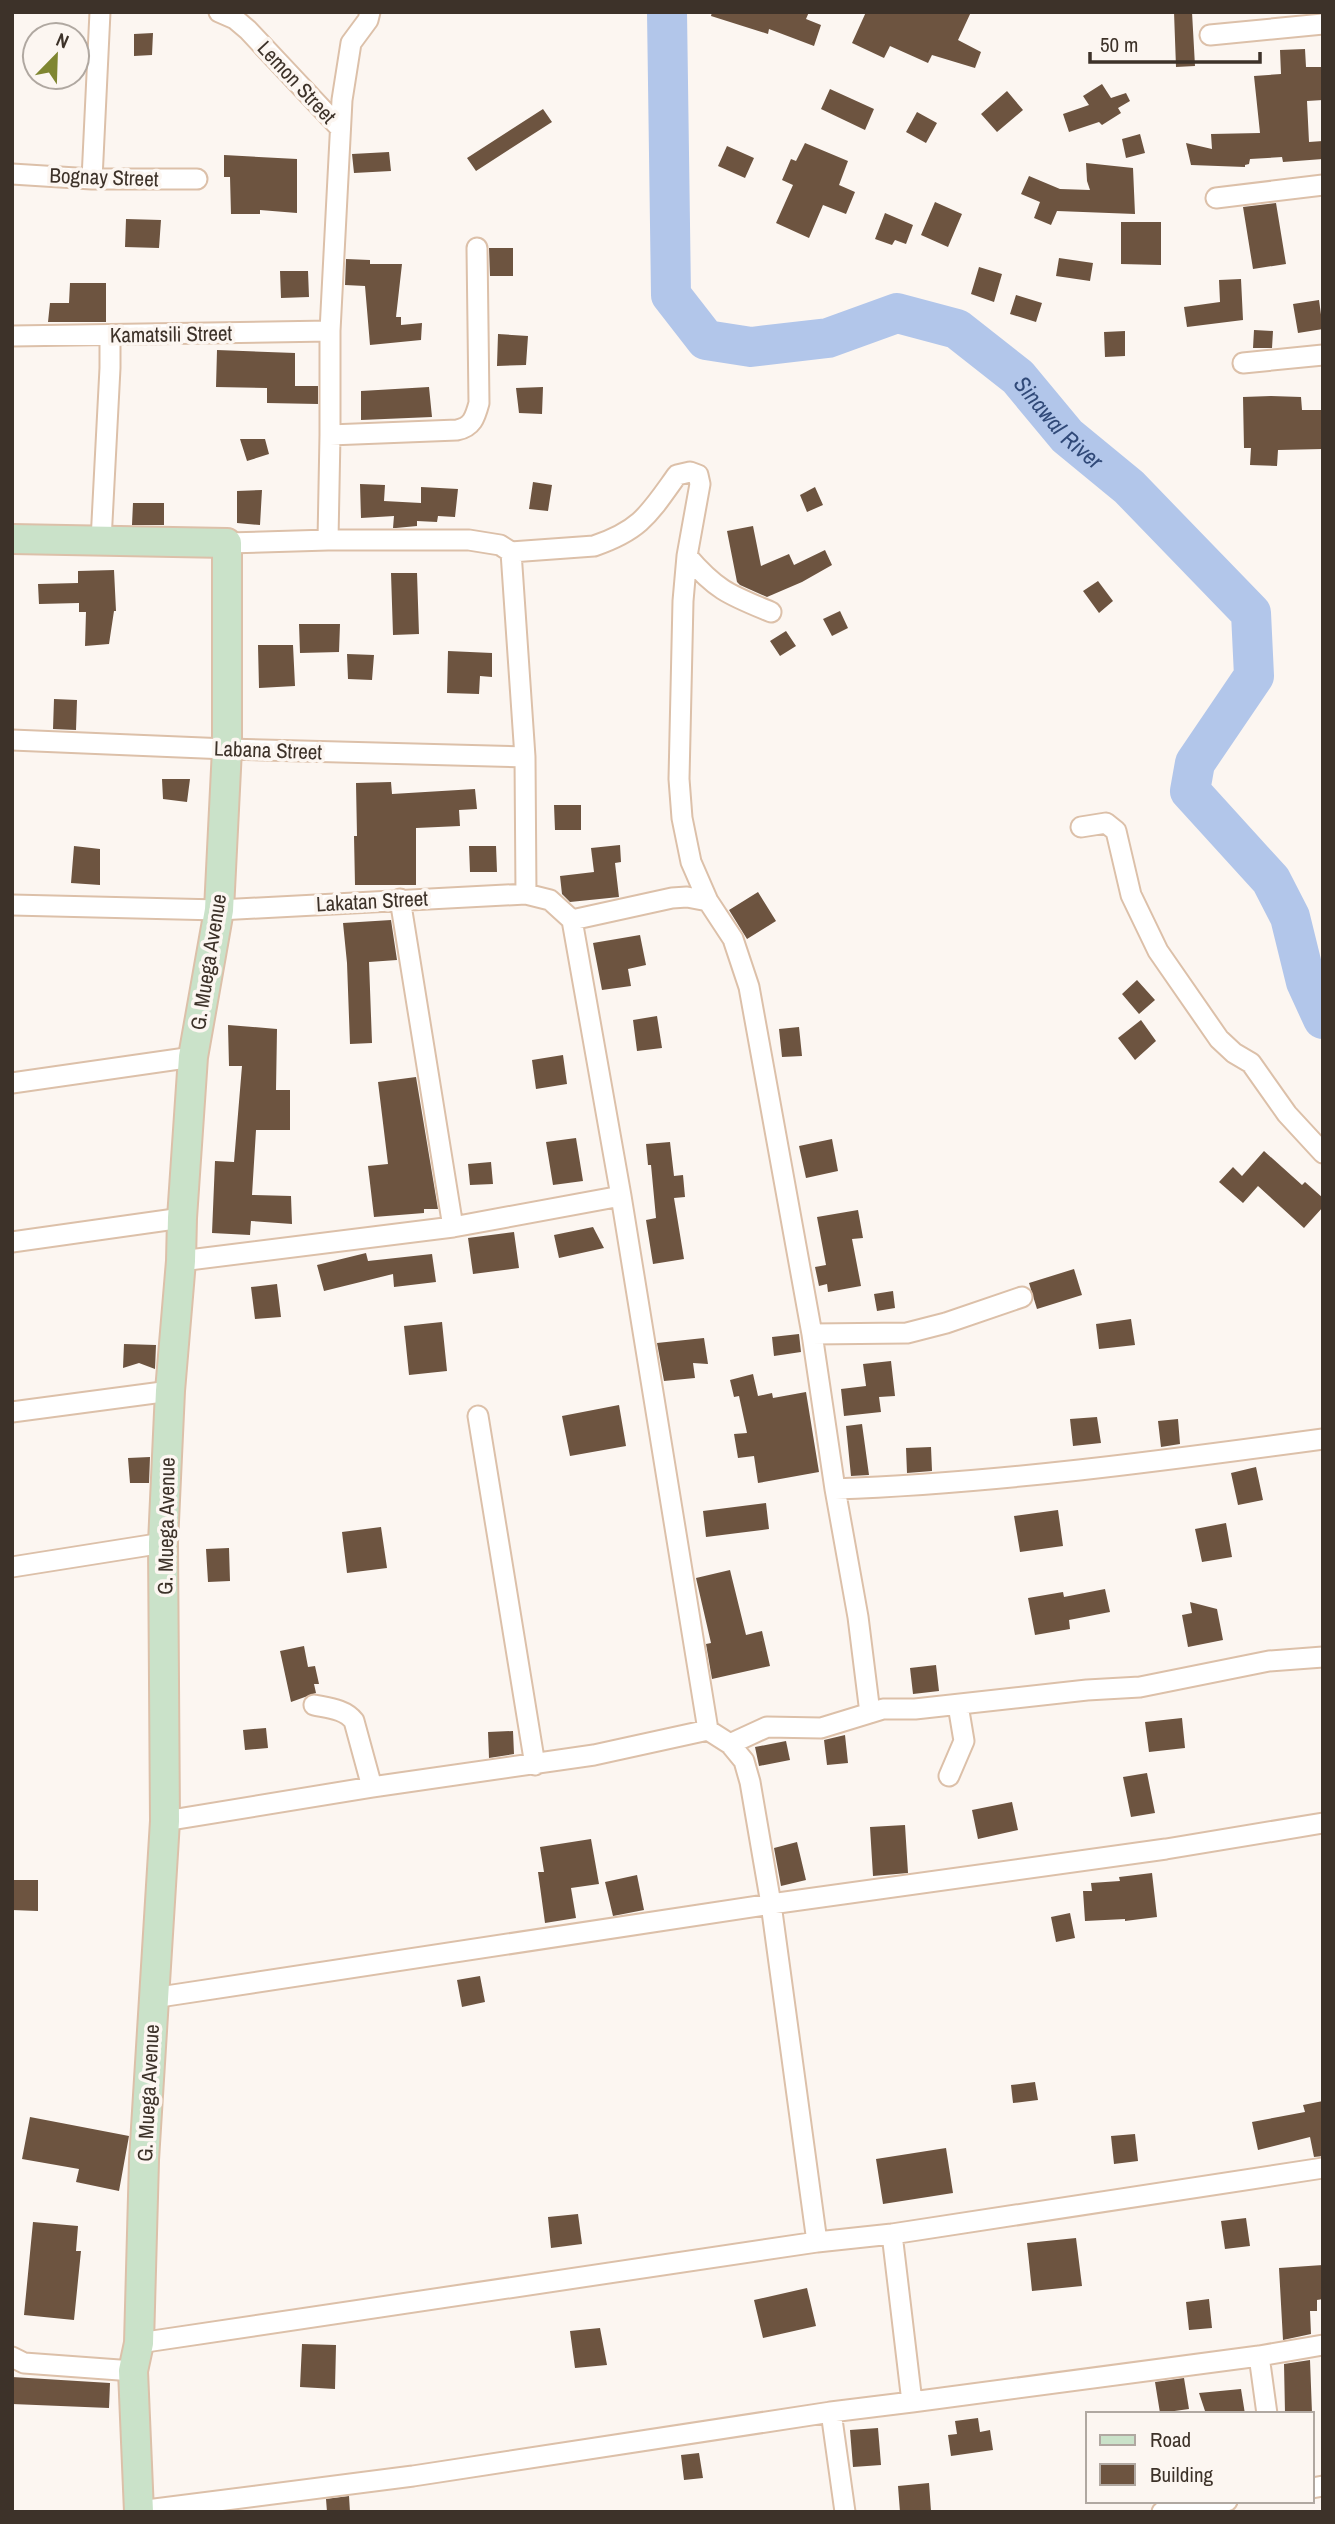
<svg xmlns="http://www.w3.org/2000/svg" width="1335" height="2524" font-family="'Archivo Narrow',sans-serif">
	<rect width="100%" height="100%" fill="#fcf6f1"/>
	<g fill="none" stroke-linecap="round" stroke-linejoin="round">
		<path stroke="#b2c6ea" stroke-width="40" id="s1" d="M 667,12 L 671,295 L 706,340 L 751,347 L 828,338 L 897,313 L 957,329 L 1018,377 L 1067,436 L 1129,487 L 1251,613 L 1254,676 L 1195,763 L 1190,791 L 1271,880 L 1290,917 L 1306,982 L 1323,1019"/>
	</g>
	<path fill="#6d5440" d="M 712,12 L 809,12 L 806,19 L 821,25 L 814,46 L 769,29 L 768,34 L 711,16 Z
		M 866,12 L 971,12 L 958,40 L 981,52 L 975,68 L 932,55 L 928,63 L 890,46 L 884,58 L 852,43 Z
		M 1174,12 L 1192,12 L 1195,66 L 1176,67 Z
		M 153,33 L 152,55 L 134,56 L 134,34 Z
		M 1305,49 L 1306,67 L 1323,67 L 1323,100 L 1307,101 L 1309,142 L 1323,141 L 1323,159 L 1283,162 L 1282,157 L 1250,159 L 1249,164 L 1245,165 L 1245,167 L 1191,165 L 1186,143 L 1212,149 L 1211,134 L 1260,133 L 1254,76 L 1281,74 L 1280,50 Z
		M 1102,84 L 1111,98 L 1126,93 L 1130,101 L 1118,108 L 1121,113 L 1102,125 L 1099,122 L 1069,132 L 1063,114 L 1089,105 L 1083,96 Z
		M 830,89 L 874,109 L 865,130 L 821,109 Z
		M 1007,91 L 1023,110 L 997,132 L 981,114 Z
		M 543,109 L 552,122 L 476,171 L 467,158 Z
		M 917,112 L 937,123 L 926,143 L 906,132 Z
		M 1140,134 L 1145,153 L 1126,158 L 1122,139 Z
		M 805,143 L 848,161 L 839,185 L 855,192 L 846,214 L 823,205 L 809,238 L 776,223 L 793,185 L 782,180 L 791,159 L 796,161 Z
		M 727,146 L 754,158 L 745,178 L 718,166 Z
		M 389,152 L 391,171 L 354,173 L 352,154 Z
		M 224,155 L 297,159 L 297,213 L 260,210 L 260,214 L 231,214 L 230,177 L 224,177 Z
		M 1086,163 L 1133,168 L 1135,214 L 1057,211 L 1051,225 L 1034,218 L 1040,202 L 1021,194 L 1029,176 L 1060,189 L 1090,190 L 1087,181 Z
		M 935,202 L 962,214 L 948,247 L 921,235 Z
		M 1276,203 L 1286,264 L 1253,269 L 1243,207 Z
		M 885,213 L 913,225 L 906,244 L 895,240 L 892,245 L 875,239 Z
		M 126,219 L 161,220 L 159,248 L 125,247 Z
		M 1121,222 L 1161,222 L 1161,265 L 1121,264 Z
		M 489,248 L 513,248 L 513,276 L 490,276 Z
		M 1059,258 L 1093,263 L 1090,281 L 1056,276 Z
		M 346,259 L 370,260 L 370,264 L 402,264 L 396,317 L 401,317 L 401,325 L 422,323 L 421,340 L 370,345 L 365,286 L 345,285 Z
		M 979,267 L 1002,274 L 994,302 L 971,294 Z
		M 280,271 L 308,271 L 309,297 L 281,298 Z
		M 1241,279 L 1243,320 L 1187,327 L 1184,307 L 1220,302 L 1219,280 Z
		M 70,283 L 106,283 L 106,322 L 48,322 L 50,303 L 69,303 Z
		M 1016,295 L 1042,303 L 1036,322 L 1010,314 Z
		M 1319,300 L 1323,329 L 1298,333 L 1293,304 Z
		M 1254,330 L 1273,331 L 1272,348 L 1253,348 Z
		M 1125,331 L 1125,356 L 1105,357 L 1104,332 Z
		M 498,334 L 528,336 L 526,365 L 497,366 Z
		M 217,350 L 295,353 L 295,386 L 318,386 L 318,404 L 267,403 L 267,388 L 216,387 Z
		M 429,387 L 432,417 L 361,420 L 361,391 Z
		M 543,387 L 542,414 L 519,413 L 516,388 Z
		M 1271,396 L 1301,397 L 1302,410 L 1323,410 L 1323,449 L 1278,450 L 1277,466 L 1250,465 L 1251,448 L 1244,448 L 1243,397 Z
		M 240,439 L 265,439 L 269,454 L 247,461 Z
		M 533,482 L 552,485 L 548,511 L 529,509 Z
		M 360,484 L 385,485 L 384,501 L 421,503 L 421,487 L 458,489 L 455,517 L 438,516 L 437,522 L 417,521 L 417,526 L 396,528 L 393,528 L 394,516 L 361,518 Z
		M 815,487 L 823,505 L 807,512 L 800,495 Z
		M 262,490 L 260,525 L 237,523 L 237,491 Z
		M 133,503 L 164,503 L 164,525 L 132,525 Z
		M 753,526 L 761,566 L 789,554 L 794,565 L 825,550 L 832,565 L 802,582 L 767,597 L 740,585 L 737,582 L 727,531 Z
		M 114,570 L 116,611 L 114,611 L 109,644 L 85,646 L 86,612 L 79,612 L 79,603 L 39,604 L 38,584 L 78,583 L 78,571 Z
		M 391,573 L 417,573 L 419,634 L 393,635 Z
		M 1098,581 L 1113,601 L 1099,613 L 1083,591 Z
		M 840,611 L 848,628 L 832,636 L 823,619 Z
		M 299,624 L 340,624 L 339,652 L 300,653 Z
		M 786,631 L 796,646 L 780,656 L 770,641 Z
		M 258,645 L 293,645 L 295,686 L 259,688 Z
		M 448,651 L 492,653 L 492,677 L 480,676 L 479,694 L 447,693 Z
		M 347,654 L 374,655 L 372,680 L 348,679 Z
		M 54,699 L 77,700 L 76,730 L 53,729 Z
		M 162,779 L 190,779 L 187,802 L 163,799 Z
		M 391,782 L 392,794 L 475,789 L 477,809 L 459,810 L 460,826 L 416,828 L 416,885 L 355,885 L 354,836 L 357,836 L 356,783 Z
		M 554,805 L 581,805 L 581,830 L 555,830 Z
		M 620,845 L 621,862 L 615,863 L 619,897 L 570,902 L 562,894 L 560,876 L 594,872 L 591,848 Z
		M 74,846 L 100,849 L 100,885 L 71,883 Z
		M 469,846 L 496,846 L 497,872 L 470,872 Z
		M 758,892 L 776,921 L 747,939 L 729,910 Z
		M 391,920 L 397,960 L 369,962 L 372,1043 L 350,1044 L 347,963 L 343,923 Z
		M 640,935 L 646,965 L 628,969 L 631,986 L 602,990 L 593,943 Z
		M 1137,980 L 1155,1000 L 1139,1014 L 1122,994 Z
		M 657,1016 L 662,1048 L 637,1051 L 633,1020 Z
		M 1141,1020 L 1156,1041 L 1135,1060 L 1118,1038 Z
		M 228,1025 L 277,1029 L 276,1090 L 290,1090 L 290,1130 L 256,1130 L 252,1195 L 291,1196 L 292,1224 L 251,1221 L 250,1235 L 212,1233 L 215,1161 L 234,1162 L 242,1066 L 229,1066 Z
		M 799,1027 L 802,1056 L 782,1057 L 779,1029 Z
		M 563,1055 L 567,1084 L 536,1089 L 532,1060 Z
		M 416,1077 L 438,1209 L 424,1209 L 424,1213 L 374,1217 L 368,1166 L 388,1164 L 378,1082 Z
		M 576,1138 L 583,1181 L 553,1185 L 546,1142 Z
		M 832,1139 L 838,1171 L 806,1178 L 799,1146 Z
		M 670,1142 L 674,1176 L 683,1175 L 685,1197 L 674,1198 L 684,1259 L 653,1264 L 646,1220 L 656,1218 L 651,1165 L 648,1165 L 646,1144 Z
		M 1264,1151 L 1302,1185 L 1305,1182 L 1323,1198 L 1323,1207 L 1304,1228 L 1258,1186 L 1243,1203 L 1219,1182 L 1233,1167 L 1242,1176 Z
		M 491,1162 L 493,1184 L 470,1185 L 468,1164 Z
		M 858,1210 L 863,1238 L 852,1239 L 861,1286 L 828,1292 L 827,1284 L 819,1286 L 815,1267 L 826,1265 L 817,1217 Z
		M 593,1227 L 604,1248 L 559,1258 L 554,1235 Z
		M 514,1232 L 519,1268 L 473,1274 L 468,1238 Z
		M 366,1253 L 368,1261 L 432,1254 L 436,1282 L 394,1287 L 393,1274 L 324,1291 L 317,1265 Z
		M 1074,1269 L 1082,1295 L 1037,1309 L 1029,1283 Z
		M 277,1284 L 281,1317 L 255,1319 L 251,1287 Z
		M 893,1291 L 895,1308 L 877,1311 L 874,1294 Z
		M 1131,1319 L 1135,1345 L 1099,1349 L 1096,1324 Z
		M 442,1322 L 447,1371 L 409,1375 L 404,1326 Z
		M 799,1334 L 801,1352 L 774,1356 L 772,1337 Z
		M 704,1338 L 708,1364 L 693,1363 L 695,1378 L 664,1381 L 657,1343 Z
		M 124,1344 L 156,1345 L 155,1369 L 139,1363 L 123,1368 Z
		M 891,1361 L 895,1396 L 879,1397 L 881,1412 L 844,1416 L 841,1389 L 866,1386 L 863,1364 Z
		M 753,1374 L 758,1396 L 772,1393 L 773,1398 L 806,1392 L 819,1472 L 758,1483 L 754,1456 L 738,1458 L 734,1434 L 747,1433 L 739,1396 L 734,1397 L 730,1380 Z
		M 619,1405 L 626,1446 L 570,1456 L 562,1416 Z
		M 1097,1417 L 1101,1443 L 1073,1446 L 1070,1419 Z
		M 1178,1419 L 1180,1444 L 1161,1447 L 1158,1421 Z
		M 862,1424 L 869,1475 L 851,1476 L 846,1426 Z
		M 931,1447 L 932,1471 L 907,1473 L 906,1448 Z
		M 150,1457 L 149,1483 L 130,1483 L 128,1458 Z
		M 1256,1467 L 1263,1500 L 1238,1505 L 1231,1473 Z
		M 766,1503 L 769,1529 L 706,1537 L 703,1511 Z
		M 1058,1510 L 1063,1546 L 1020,1552 L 1014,1516 Z
		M 1226,1523 L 1232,1557 L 1202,1562 L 1195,1529 Z
		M 381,1527 L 387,1568 L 347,1573 L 342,1532 Z
		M 229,1548 L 230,1581 L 208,1582 L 206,1549 Z
		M 730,1570 L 746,1635 L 762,1631 L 770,1666 L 712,1679 L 706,1644 L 711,1643 L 696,1578 Z
		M 1105,1589 L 1110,1612 L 1069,1620 L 1070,1629 L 1035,1635 L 1028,1598 L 1063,1592 L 1064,1597 Z
		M 1190,1602 L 1217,1609 L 1223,1640 L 1188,1647 L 1182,1615 L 1192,1613 Z
		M 304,1646 L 308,1667 L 315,1666 L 319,1684 L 314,1684 L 316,1693 L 291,1702 L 280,1651 Z
		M 936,1665 L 939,1691 L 913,1694 L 910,1668 Z
		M 1182,1718 L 1185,1748 L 1149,1752 L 1145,1722 Z
		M 266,1728 L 268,1748 L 245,1750 L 243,1730 Z
		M 513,1731 L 514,1754 L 489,1758 L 488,1732 Z
		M 845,1735 L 848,1763 L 827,1765 L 824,1740 Z
		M 786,1741 L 790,1760 L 759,1766 L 755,1747 Z
		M 1147,1773 L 1155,1813 L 1131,1817 L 1123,1777 Z
		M 1012,1802 L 1018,1830 L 978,1839 L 972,1810 Z
		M 905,1825 L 908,1873 L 873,1876 L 870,1827 Z
		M 591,1839 L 599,1884 L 571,1888 L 576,1918 L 545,1923 L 538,1872 L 544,1872 L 540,1847 Z
		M 797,1842 L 806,1880 L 781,1886 L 774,1848 Z
		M 1152,1873 L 1157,1917 L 1125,1921 L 1125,1919 L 1085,1921 L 1083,1891 L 1092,1891 L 1091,1883 L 1120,1881 L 1119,1877 Z
		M 637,1875 L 644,1910 L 613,1916 L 605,1882 Z
		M 12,1880 L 38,1880 L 38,1911 L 12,1910 Z
		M 1070,1913 L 1075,1938 L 1056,1942 L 1051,1917 Z
		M 480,1976 L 485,2002 L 462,2007 L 457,1980 Z
		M 1035,2082 L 1038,2100 L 1013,2103 L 1011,2085 Z
		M 1323,2101 L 1323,2156 L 1314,2157 L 1310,2137 L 1258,2150 L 1252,2122 L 1305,2112 L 1303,2105 Z
		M 30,2117 L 129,2136 L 119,2191 L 76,2182 L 79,2169 L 22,2159 Z
		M 1135,2134 L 1138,2161 L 1114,2164 L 1111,2136 Z
		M 946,2148 L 953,2193 L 883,2204 L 876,2159 Z
		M 578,2214 L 582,2244 L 551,2248 L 548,2217 Z
		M 1246,2218 L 1250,2246 L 1225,2249 L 1221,2221 Z
		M 33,2222 L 78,2226 L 76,2251 L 81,2251 L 74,2320 L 24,2315 Z
		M 1076,2238 L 1082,2286 L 1032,2291 L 1027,2243 Z
		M 1323,2265 L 1323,2299 L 1317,2300 L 1317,2311 L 1310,2311 L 1311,2334 L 1283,2340 L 1279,2268 Z
		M 807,2288 L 816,2326 L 763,2338 L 754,2300 Z
		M 1209,2299 L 1212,2328 L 1189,2330 L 1186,2302 Z
		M 600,2328 L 607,2365 L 575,2368 L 570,2331 Z
		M 302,2344 L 336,2345 L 335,2389 L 300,2387 Z
		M 1310,2360 L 1312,2413 L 1285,2413 L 1284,2364 Z
		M 12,2377 L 110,2383 L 109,2408 L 12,2404 Z
		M 1184,2378 L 1189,2409 L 1160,2413 L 1155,2382 Z
		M 1241,2389 L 1245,2414 L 1206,2414 L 1199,2393 Z
		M 978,2418 L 980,2432 L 990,2430 L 993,2450 L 951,2456 L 948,2435 L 957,2434 L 955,2421 Z
		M 878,2428 L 881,2465 L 853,2467 L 850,2430 Z
		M 699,2453 L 703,2478 L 684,2480 L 681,2455 Z
		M 929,2483 L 931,2511 L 900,2512 L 898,2486 Z
		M 349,2496 L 350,2512 L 327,2512 L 326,2499 Z"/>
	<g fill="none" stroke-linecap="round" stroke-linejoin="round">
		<defs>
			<path id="street" d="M 219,12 L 235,19 L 248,30 L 340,128
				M 1210,35 L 1323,24
				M 12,174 L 92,179 L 197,179
				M 92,179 L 100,12
				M 1216,198 L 1323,185
				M 12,336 L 330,331
				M 1243,363 L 1323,355
				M 330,435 L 330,331 L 342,100 L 351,43 L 368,20 L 370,12
				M 328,540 L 330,435 L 457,430 C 472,427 475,418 479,403 L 477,248
				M 101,541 L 110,368 L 110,335
				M 227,543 L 328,540 L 469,540 L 500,545 L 511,552 L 525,757 L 526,894 L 550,900 L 572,920 L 621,1196 L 708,1730
				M 511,552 L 594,546 C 641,530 649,514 677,475 L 690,472 L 698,475 L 700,484 L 687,556 L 683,601 L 679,779 L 682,818 L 691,862 L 708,901 L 733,939 L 749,987 L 812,1334 L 835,1489 C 998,1483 1161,1461 1323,1439
				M 687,556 C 717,591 730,595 771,612
				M 12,740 L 227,749 L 525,757
				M 1081,827 L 1106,823 L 1116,831 L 1131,895 L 1158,951 L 1219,1039 L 1234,1053 L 1251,1063 L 1287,1114 L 1323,1153
				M 400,899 L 453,1227
				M 12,905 L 219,910 L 526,894
				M 572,920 L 672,898 L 687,897 L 708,901
				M 12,1083 L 193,1057
				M 12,1242 L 182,1218
				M 181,1261 L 453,1227 L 621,1196
				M 812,1334 L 907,1333 L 946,1323 L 1022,1297
				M 12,1412 L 170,1391
				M 478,1416 L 535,1765
				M 12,1567 L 163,1543
				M 314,1705 C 328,1708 345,1709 354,1721 L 372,1787
				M 870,1713 L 883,1709 L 915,1709 L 1087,1690 L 1140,1687 L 1269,1661 L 1323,1657
				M 730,1744 L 767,1727 L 821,1728 L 870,1713 L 858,1617 L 835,1489
				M 949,1776 L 964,1741 L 958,1705
				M 153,1998 L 771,1904 L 750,1782 L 744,1761 L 730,1744 L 708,1730 L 594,1755 L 372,1787 L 165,1821
				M 892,2234 L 912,2402 L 1259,2356 L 1323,2345
				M 817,2242 L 892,2234 L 1323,2168
				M 139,2343 L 817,2242 L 771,1904 L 1166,1849 L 1323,1823
				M 1259,2356 L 1267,2414
				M 12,2357 L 24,2363 L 133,2371
				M 831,2412 L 845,2512
				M 1312,2488 L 1323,2486
				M 139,2511 L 413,2476 L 831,2412 L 912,2402
				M 1162,2512 L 1227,2501"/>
			<path id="secondary" d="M 12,539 L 227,543 L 227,749 L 219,910 L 193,1057 L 182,1218 L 181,1261 L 170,1391 L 163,1543 L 165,1821 L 144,2160 L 139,2343 L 133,2371 L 139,2512"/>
		</defs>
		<use href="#street" stroke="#dcc0a9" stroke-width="23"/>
		<use href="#secondary" stroke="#dcc0a9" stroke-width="32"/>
		<use href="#street" stroke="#fff" stroke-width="19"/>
		<use href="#secondary" stroke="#cae2c9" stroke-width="28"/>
	</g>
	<g text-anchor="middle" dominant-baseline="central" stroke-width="7" stroke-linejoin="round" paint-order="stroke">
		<g font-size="21" fill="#3d3229" stroke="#fcf6f1">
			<text transform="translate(297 82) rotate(47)">Lemon Street</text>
			<text transform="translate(104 177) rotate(2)">Bognay Street</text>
			<text transform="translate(171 334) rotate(-1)">Kamatsili Street</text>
			<text transform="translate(268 750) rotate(2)">Labana Street</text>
			<text transform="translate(372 901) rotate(-3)">Lakatan Street</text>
			<text transform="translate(208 962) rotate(-81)">G. Muega Avenue</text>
			<text transform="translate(166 1526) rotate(-89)">G. Muega Avenue</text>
			<text transform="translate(148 2093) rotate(-87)">G. Muega Avenue</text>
		</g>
		<g font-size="23" font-style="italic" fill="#304978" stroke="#fcf6f1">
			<text stroke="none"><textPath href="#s1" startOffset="737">Sinawal River</textPath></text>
		</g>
	</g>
	<rect width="1335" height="2524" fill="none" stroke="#3d3229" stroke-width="28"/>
	<rect x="1086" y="2412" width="228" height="91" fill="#fcf6f1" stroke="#b0a8a1" stroke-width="2"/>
	<rect x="1100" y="2435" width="35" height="10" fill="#cae2c9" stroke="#b0a8a1" stroke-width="2"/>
	<text x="1150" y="2447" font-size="21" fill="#3d3229">Road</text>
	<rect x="1100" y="2464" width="35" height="21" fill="#6d5440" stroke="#b0a8a1" stroke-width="2"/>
	<text x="1150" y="2482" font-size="21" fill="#3d3229">Building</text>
	<g transform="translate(56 56) rotate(23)"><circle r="33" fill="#fcf6f1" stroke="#b0a8a1" stroke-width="2"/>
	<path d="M0-5L12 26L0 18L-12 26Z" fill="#7f8631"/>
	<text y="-10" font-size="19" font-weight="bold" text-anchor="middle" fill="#3d3229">N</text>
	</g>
	<path d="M1090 52v10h170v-10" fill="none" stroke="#3d3229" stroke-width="3.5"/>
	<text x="1100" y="52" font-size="21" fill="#3d3229" stroke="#fcf6f1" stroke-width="5" paint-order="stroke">50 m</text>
</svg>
